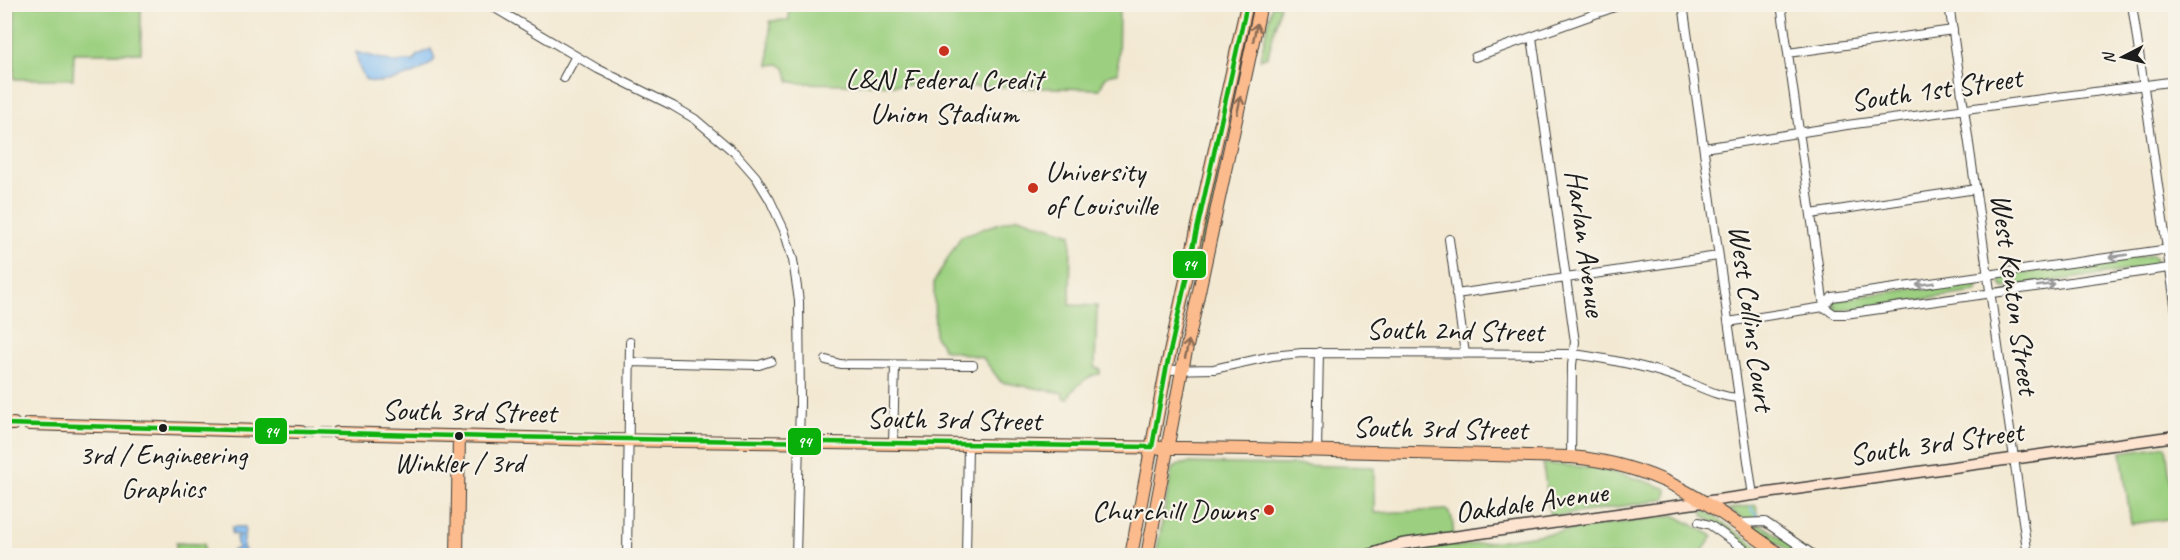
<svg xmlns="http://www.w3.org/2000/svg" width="2180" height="560" font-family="Caveat,sans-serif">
	<rect width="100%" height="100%" fill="#f7f3e8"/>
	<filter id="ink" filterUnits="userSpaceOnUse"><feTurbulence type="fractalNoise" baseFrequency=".0167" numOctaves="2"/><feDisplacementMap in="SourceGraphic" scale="12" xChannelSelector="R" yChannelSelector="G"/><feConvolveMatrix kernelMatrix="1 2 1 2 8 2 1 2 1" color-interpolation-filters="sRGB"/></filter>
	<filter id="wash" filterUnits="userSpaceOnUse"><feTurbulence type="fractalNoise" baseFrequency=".008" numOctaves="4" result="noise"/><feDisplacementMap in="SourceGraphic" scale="24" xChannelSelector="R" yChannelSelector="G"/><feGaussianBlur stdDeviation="1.35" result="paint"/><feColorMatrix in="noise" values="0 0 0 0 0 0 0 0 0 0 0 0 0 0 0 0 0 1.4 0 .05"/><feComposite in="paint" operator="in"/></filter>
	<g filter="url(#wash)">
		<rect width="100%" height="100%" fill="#f3e9d3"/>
		<path fill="#9cd080" stroke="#5c764e" stroke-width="1.5" d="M 15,5 L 141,5 L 141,53 L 74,53 L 73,79 L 14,79 Z
			M 778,5 L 1119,5 L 1118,73 C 1106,73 1104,79 1100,89 L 798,83 L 789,81 L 785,68 L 779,64 L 769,65 L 770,21 L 789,20 L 789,9 L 778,8 Z
			M 1272,5 L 1280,5 L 1268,56 L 1260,59 Z
			M 1214,174 L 1219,175 L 1200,261 L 1196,260 Z
			M 1018,217 L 1071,234 L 1070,305 L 1097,306 L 1095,368 L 1100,369 L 1100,374 C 1089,374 1071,389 1068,399 L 1063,398 L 1063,393 L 1001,382 L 983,358 L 943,349 L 941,343 L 935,337 L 934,282 L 961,236 Z
			M 2153,255 L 2157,261 L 2154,267 L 2004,288 L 2000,283 L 2002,276 Z
			M 1974,280 L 1977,282 L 1978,287 L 1976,292 L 1837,311 L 1833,308 L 1837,306 L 1832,304 L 1835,300 Z
			M 2166,446 L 2175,518 L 2131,524 L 2121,452 Z
			M 1190,463 L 1374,467 L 1374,513 L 1447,510 L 1452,518 L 1455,547 L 1674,515 L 1713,536 L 1699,556 L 1156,556 L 1172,469 L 1181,464 Z
			M 1543,464 C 1586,465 1627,473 1667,489 L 1666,498 L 1650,502 L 1550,517 Z
			M 1756,505 L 1759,520 L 1745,520 L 1729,509 Z
			M 1706,511 L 1769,555 L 1759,555 L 1703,515 L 1703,512 Z
			M 1752,525 L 1762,525 L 1806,555 L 1795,555 Z
			M 176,543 L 204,544 L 204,555 L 176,555 Z"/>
		<path fill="#82bef4" stroke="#4f6d88" stroke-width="1.5" d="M 431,49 L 435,59 C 425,73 380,88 365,79 L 359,67 L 356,52 L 397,63 L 402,61 L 415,61 L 416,56 Z
			M 232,527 L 245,527 L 243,549 L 245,550 L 245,555 L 233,555 L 233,550 L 238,549 L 236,537 L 240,537 L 240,535 L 232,534 Z"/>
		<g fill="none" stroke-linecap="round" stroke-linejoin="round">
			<path stroke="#82bef4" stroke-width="2" d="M 1751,507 L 1752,511 L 1759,517"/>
		</g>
	</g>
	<g filter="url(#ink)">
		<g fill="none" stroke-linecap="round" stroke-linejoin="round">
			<path stroke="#c8c0ae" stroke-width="12" stroke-dasharray="12 6" stroke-linecap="butt" d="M 300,432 L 337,433"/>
			<defs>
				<path id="minor" d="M 488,4 L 598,69 L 673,106 L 695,119 L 735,153 L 756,177 L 770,200 L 784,230 L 793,260 L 799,301 L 800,403 L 796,556
					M 1683,4 L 1753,496
					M 1781,4 L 1824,307
					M 1949,4 L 2028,556
					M 2132,4 L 2176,311
					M 1532,37 L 1575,342 L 1572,365 L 1571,457
					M 1788,53 L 1953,30
					M 1475,57 L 1623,4
					M 564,78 L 576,56
					M 1704,148 L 1847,125 L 2176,81
					M 1811,214 L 1976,189
					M 1449,239 L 1465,354
					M 1456,294 L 1718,256
					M 1824,307 L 1832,297 L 2176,248
					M 1728,322 L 1824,307 L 1834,314 L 1845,314 L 2176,267
					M 826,360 L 840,364 L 973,365
					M 630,362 L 759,365 L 771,361
					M 1166,370 L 1214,369 L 1272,356 L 1302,353 L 1574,354 C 1608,359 1641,365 1673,376 C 1695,384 1716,397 1739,398
					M 893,444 L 895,365
					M 1317,451 L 1319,352
					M 1699,522 L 1710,525 L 1754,556
					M 1737,523 L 1765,522 L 1815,556
					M 627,556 L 630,342
					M 966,556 L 968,445"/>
				<path id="secondary" d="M 1366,556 L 1402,544 L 2176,436"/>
				<path id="primary" d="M 4,424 L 14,424
					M 28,424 L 300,432
					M 337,433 L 605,440 L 1254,449 L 1571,457 C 1661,465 1711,505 1782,556
					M 457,556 L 459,436
					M 1131,556 L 1166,370 L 1247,4
					M 1147,556 L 1182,370 L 1261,4"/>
			</defs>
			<use href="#minor" stroke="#3c3b37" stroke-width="10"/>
			<use href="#secondary" stroke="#3c3b37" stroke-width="13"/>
			<use href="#primary" stroke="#3c3b37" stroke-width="14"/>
			<use href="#minor" stroke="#fff" stroke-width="8"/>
			<use href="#secondary" stroke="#fde4d1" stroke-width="10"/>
			<use href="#primary" stroke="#fbbb8d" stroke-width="12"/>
			<defs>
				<path id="bus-1" d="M 4,424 L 494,437 L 1152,447 L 1166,370 L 1247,4"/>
			</defs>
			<use href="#bus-1" stroke="#f7f3e8" stroke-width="9"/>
			<use href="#bus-1" stroke="#0ab00a" stroke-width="4.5"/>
		</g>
		<defs><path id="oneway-shaft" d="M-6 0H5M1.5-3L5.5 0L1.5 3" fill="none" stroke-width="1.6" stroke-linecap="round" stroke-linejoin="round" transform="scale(1.5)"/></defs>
		<g stroke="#8c6c54">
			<use href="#oneway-shaft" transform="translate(1255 32) rotate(-78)"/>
			<use href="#oneway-shaft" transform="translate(1239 105) rotate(-78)"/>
			<use href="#oneway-shaft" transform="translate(1187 349) rotate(-78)"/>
		</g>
		<g stroke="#999">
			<use href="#oneway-shaft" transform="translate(2118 256) rotate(172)"/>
			<use href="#oneway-shaft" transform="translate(1925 284) rotate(172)"/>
			<use href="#oneway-shaft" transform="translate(2046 285) rotate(-8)"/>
		</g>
	</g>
	<g fill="#c8321e" stroke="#f7f3e8" stroke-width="2">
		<circle cx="944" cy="51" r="6"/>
		<circle cx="1033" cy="188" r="6"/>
		<circle cx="1269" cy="510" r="6"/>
	</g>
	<g fill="#1c1c1c" stroke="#f7f3e8" stroke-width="2">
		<circle cx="163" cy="428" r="5"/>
		<circle cx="459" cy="436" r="5"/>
	</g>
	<g text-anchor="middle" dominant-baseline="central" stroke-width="4.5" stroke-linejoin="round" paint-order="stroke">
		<g font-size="28" fill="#1c1c1c" stroke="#f7f3e8">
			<text x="163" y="454">3rd / Engineering<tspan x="163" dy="34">Graphics</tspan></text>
			<text x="459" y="462">Winkler / 3rd</text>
		</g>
		<g font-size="30" fill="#1c1c1c" stroke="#f7f3e8">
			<text x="944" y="79">L&amp;N Federal Credit<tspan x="944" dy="34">Union Stadium</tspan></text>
			<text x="1045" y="171" text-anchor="start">University<tspan x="1045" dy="34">of Louisville</tspan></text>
			<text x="1257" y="510" text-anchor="end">Churchill Downs</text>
		</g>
		<g font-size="30" fill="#1c1c1c" stroke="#f7f3e8">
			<text transform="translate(1936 89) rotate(-8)">South 1st Street</text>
			<text transform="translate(1586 243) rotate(82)">Harlan Avenue</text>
			<text transform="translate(2015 294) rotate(82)">West Kenton Street</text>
			<text transform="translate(1752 318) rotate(82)">West Collins Court</text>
			<text transform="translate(1455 330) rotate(1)">South 2nd Street</text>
			<text transform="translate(469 411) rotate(1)">South 3rd Street</text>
			<text transform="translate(954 419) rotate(1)">South 3rd Street</text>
			<text transform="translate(1440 428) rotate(1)">South 3rd Street</text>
			<text transform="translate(1936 443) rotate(-8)">South 3rd Street</text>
			<text transform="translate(1531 502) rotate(-8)">Oakdale Avenue</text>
		</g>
	</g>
	<g stroke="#f7f3e8" stroke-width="2">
		<rect x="1172" y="250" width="35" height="29" rx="6" fill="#0ab00a"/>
		<rect x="254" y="417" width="34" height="28" rx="6" fill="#0ab00a"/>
		<rect x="787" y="427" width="35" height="29" rx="6" fill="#0ab00a"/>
	</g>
	<g font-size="16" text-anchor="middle" font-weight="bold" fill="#fff">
		<text x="1189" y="270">94</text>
		<text x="271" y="437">94</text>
		<text x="804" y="447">94</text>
	</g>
	<rect width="2180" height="560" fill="none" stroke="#f7f3e8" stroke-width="24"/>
	<g transform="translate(2123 57) rotate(263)" stroke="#f7f3e8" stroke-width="4.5" paint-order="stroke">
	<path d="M0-4.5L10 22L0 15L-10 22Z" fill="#1c1c1c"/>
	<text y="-9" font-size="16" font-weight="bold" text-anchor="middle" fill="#1c1c1c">N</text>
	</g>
</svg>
